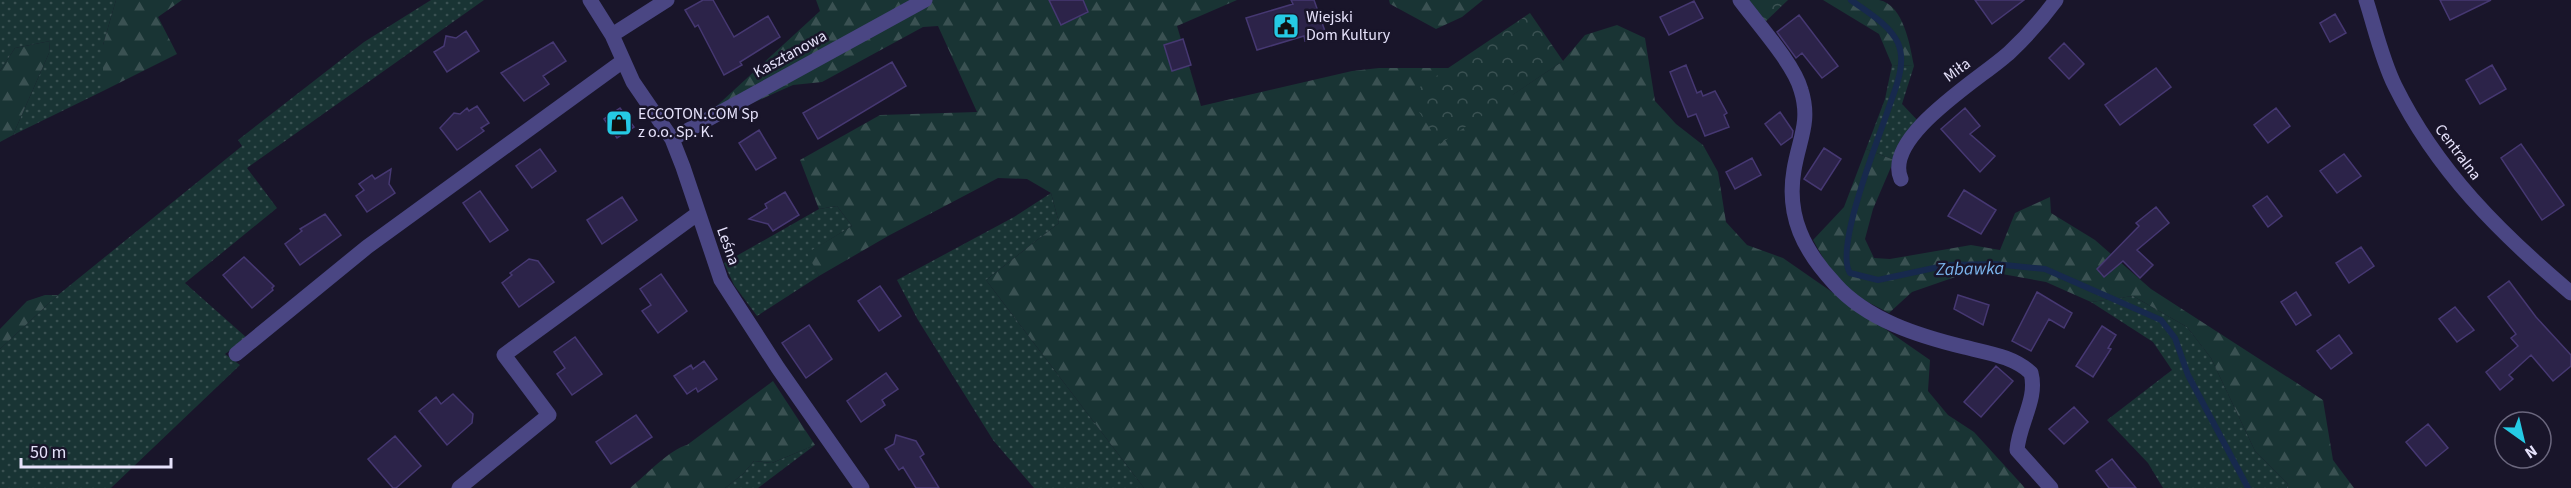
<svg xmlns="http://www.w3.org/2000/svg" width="2571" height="488" font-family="'Source Sans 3',sans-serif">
	<defs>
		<pattern id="grass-dots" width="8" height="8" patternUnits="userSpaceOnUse" patternTransform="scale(1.5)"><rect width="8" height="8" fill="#193434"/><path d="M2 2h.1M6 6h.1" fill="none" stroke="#3a5152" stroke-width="1.8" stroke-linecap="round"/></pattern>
		<pattern id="forest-firs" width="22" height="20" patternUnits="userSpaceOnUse" patternTransform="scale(1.5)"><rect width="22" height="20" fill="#193434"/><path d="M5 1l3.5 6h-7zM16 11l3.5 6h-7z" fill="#3a5152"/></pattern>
		<pattern id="park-crowns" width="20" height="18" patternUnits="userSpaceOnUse" patternTransform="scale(1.5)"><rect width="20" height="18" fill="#193434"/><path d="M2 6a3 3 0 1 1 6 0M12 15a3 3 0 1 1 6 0" fill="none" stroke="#3a5152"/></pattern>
	</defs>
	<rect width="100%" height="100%" fill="#19152a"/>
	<path fill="url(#grass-dots)" d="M 0,0 L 116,0 L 103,45 L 103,91 L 13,135 L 49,53 L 50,41 L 15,48 L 0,71 Z
		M 431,0 L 484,0 L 247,168 L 277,208 L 185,283 L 247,338 L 225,354 L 240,365 L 111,488 L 0,488 L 0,349 L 58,295 L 242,146 L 238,140 L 364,42 Z
		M 1892,65 L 1914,66 L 1902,104 L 1920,123 L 1894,160 L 1866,149 L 1885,99 Z
		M 1051,193 L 1059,223 L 986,280 L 1144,488 L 1034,488 L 993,440 L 918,320 L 897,280 L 1014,217 Z
		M 837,206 L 852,226 L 808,253 L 819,276 L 757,316 L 734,285 L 724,263 L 819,209 Z
		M 2133,296 L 2187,327 L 2211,358 L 2255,451 L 2288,484 L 2287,488 L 2163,488 L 2148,463 L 2107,420 L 2172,370 L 2153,342 L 2091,302 Z
		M 815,445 L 758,488 L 725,488 L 743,474 L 754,461 L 772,463 Z"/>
	<path fill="url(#forest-firs)" d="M 116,0 L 182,0 L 158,17 L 177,54 L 103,91 L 103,45 Z
		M 816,0 L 1237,0 L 1177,26 L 1201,106 L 1352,71 L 1379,68 L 1449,68 L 1512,95 L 1563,61 L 1585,35 L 1617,25 L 1645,38 L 1655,101 L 1676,124 L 1703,145 L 1718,172 L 1726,222 L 1747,245 L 1783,258 L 1930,360 L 1928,391 L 1948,415 L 1974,432 L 2025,488 L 1144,488 L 986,280 L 1059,223 L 1051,193 L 1027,179 L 998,178 L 888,236 L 819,276 L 807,253 L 852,226 L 837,206 L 819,209 L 800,160 L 880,115 L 977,112 L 938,26 L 923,27 L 822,82 L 793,85 L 739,109 L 710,112 L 820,11 Z
		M 1389,0 L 1483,0 L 1462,17 L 1436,29 L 1390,4 Z
		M 1823,0 C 1840,0 1862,0 1879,0 C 1904,5 1910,46 1914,66 L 1892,65 L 1879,34 Z
		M 50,41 L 49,53 L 13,135 L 0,142 L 0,71 L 15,48 Z
		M 1866,149 L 1894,160 L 1873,209 L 1865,239 L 1874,258 L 1890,259 L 1971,245 L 2000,250 L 2015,213 L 2050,197 L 2051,213 L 2095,240 L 2151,289 L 2323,400 L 2333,460 L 2354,488 L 2287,488 L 2288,484 L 2255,451 L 2211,358 L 2187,327 L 2133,296 L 2091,302 L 2046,282 L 1991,272 L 1958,276 L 1912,292 L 1889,313 L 1858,297 L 1830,270 L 1813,240 L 1844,207 Z
		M 45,295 L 58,295 L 0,349 L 0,329 L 27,301 Z
		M 773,381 L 815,445 L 772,463 L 754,461 L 743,474 L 725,488 L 630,488 C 645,476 670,449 687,445 Z"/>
	<path fill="url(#park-crowns)" d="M 1748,0 L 1788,0 L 1765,22 Z
		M 1530,13 L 1563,61 L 1440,144 L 1408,95 Z"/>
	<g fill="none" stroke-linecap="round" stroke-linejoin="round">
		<path stroke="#17294d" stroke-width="6" d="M 1851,0 C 1867,12 1889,24 1898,43 C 1907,64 1895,89 1888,110 C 1878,140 1834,249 1850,273 L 1878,280 L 1948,265 L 1995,264 L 2045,269 L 2161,320 L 2175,338 L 2188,375 L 2248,488"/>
	</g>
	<path fill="#2c2349" stroke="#463872" stroke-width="1.5" d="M 703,0 L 713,0 L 734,37 L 768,16 L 780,37 L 740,62 L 742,65 L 724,75 L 698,25 L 695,27 L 685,10 Z
		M 1049,0 L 1083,0 L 1088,12 L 1061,25 Z
		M 1291,0 L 1314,0 L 1326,34 L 1305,41 L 1304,36 L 1257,50 L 1246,18 L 1293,4 Z
		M 1975,0 L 2024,0 L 1992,24 Z
		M 2440,0 L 2491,0 L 2450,20 Z
		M 1694,1 L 1703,18 L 1669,35 L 1660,17 Z
		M 2335,14 L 2346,33 L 2330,42 L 2320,23 Z
		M 1799,15 L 1838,66 L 1822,78 L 1802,53 L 1796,58 L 1777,32 Z
		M 466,31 L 479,51 L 447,72 L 434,52 L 444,46 L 446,36 L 456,38 Z
		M 1183,39 L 1191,65 L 1172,71 L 1164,45 Z
		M 553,42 L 566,61 L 543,76 L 549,84 L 524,101 L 501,73 Z
		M 2064,43 L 2084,64 L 2069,79 L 2049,58 Z
		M 892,62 L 906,86 L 818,139 L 803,113 Z
		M 1686,65 L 1697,93 L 1701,91 L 1703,96 L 1715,91 L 1727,113 L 1724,115 L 1729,127 L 1705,136 L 1696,114 L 1688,117 L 1670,72 Z
		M 2492,65 L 2506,89 L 2480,104 L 2466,80 Z
		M 2156,68 L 2171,87 L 2120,125 L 2105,105 Z
		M 477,106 L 489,123 L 481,128 L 484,131 L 457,150 L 440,128 L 454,113 L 460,114 L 467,108 L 469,111 Z
		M 620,108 L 634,127 L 617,138 L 604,119 Z
		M 1965,108 L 1980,126 L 1970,134 L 1995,156 L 1980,172 L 1941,129 Z
		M 2276,108 L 2290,126 L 2268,143 L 2254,125 Z
		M 1780,112 L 1793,131 L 1792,137 L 1781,145 L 1765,124 Z
		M 759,130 L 776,158 L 756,170 L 739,143 Z
		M 2521,144 L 2564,205 L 2542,220 L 2501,158 Z
		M 1824,148 L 1841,159 L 1821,190 L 1804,179 Z
		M 540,149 L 556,171 L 532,188 L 516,166 Z
		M 2344,154 L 2361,176 L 2337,193 L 2320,171 Z
		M 1752,158 L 1761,175 L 1735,189 L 1726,172 Z
		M 391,169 L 389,184 L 395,193 L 367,212 L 356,196 L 364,190 L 359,184 L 372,175 L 375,179 Z
		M 1964,190 L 1996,210 L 1981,234 L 1948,216 Z
		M 480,191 L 508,230 L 490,242 L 463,203 Z
		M 785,192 L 799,215 L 773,231 L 768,224 L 749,219 L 767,208 L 765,204 Z
		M 2267,196 L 2282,216 L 2268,227 L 2253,206 Z
		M 622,197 L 637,220 L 602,244 L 587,220 Z
		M 2156,207 L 2169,223 L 2137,250 L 2153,265 L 2140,278 L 2123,261 L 2104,277 L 2097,269 L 2139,226 L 2136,223 Z
		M 325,214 L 341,235 L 300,265 L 285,244 L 302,231 L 300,229 Z
		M 2361,247 L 2374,266 L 2349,283 L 2336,263 Z
		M 244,257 L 274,286 L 272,288 L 273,290 L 252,308 L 223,275 Z
		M 529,259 L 538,261 L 554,282 L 519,307 L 502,283 L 512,275 L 510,273 Z
		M 661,274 L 687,311 L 658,333 L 642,311 L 651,305 L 640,289 Z
		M 2509,281 L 2536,317 L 2571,355 L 2571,366 L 2553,381 L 2531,355 L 2509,375 L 2513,379 L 2500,390 L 2486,372 L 2518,346 L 2511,338 L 2516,334 L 2488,297 Z
		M 880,286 L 901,316 L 879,331 L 858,301 Z
		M 2037,292 L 2072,313 L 2064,328 L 2049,319 L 2031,351 L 2012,341 Z
		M 2296,292 L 2311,315 L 2296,325 L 2281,302 Z
		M 1958,295 L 1989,305 L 1983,325 L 1954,309 Z
		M 2455,307 L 2474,330 L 2457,342 L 2439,319 Z
		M 809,325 L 832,359 L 806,378 L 782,343 Z
		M 2102,326 L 2116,335 L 2108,348 L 2111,349 L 2093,377 L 2076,366 Z
		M 2339,335 L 2352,353 L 2331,369 L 2317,351 Z
		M 575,337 L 602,374 L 572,395 L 557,374 L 565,368 L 554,352 Z
		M 704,361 L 717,379 L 698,392 L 696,388 L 687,394 L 674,376 L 691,365 L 693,369 Z
		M 1996,366 L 2013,381 L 1981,417 L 1964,402 Z
		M 886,373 L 898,389 L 882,400 L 885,405 L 861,422 L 847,401 Z
		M 453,394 L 473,414 L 472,423 L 447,445 L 419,411 L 436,397 L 441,404 Z
		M 2074,407 L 2088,422 L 2064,444 L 2049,429 Z
		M 636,415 L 652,437 L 611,464 L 596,442 Z
		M 2428,424 L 2448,448 L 2426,466 L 2406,442 Z
		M 896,435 L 916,441 L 924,454 L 920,457 L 939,488 L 916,488 L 903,467 L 899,470 L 885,449 L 894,444 Z
		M 395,436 L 421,466 L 396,488 L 393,488 L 368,459 Z
		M 2112,459 L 2120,469 L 2136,488 L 2109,488 L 2096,471 Z"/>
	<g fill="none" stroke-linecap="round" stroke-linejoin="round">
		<path stroke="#4a4683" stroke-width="15" d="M 590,0 L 612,35 L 633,82 L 672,139 L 683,167 L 721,280 L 778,368 L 862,488
			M 1740,0 C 1757,23 1794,64 1801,90 C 1811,122 1799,139 1794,170 C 1786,216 1804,251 1835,284 C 1867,320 1919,336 1964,347 C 1987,353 2013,356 2031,373 C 2038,399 2019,423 2017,450 L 2051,488
			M 2366,0 C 2375,28 2382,60 2395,86 C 2437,171 2500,233 2571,293
			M 612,35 L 667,0
			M 672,139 L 925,0
			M 1901,179 C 1882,136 1985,76 2010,52 C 2027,36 2042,19 2056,0
			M 236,354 L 367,247 L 623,61
			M 459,488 L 549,415 L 504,355 L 697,214"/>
	</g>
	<defs>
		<symbol id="civic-square" viewBox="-11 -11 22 22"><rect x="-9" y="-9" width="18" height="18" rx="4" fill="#25cae4" stroke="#19152a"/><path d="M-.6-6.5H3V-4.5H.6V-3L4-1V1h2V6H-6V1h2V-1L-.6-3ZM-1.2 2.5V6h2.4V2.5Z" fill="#111"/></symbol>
		<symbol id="shop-square" viewBox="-11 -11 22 22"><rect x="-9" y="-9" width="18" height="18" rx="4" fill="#25cae4" stroke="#19152a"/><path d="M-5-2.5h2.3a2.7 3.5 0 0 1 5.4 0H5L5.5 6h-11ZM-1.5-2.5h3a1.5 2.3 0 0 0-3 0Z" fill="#111"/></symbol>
	</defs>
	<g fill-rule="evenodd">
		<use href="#civic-square" x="1271" y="11" width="30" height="30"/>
		<use href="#shop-square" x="604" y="108" width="30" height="30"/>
	</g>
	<g text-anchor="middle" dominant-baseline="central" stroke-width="5" stroke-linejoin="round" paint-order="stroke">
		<g font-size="16" fill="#e6e2fb" stroke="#19152a" text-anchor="start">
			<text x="1306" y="17">Wiejski<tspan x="1306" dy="18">Dom Kultury</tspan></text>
			<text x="638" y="114">ECCOTON.COM Sp<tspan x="638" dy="18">z o.o. Sp. K.</tspan></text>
		</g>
		<g font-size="16" fill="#e6e2fb" stroke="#19152a">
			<text transform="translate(790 54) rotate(-29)">Kasztanowa</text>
			<text transform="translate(1957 70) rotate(-36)">Miła</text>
			<text transform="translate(2458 152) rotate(53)">Centralna</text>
			<text transform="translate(728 246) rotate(70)">Leśna</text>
		</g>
		<g font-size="18" font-style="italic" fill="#7cb6ef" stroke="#19152a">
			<text transform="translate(1970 269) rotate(-1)">Zabawka</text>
		</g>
	</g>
	<g transform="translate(2523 440) rotate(146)"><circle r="28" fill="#19152a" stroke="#6b677e" stroke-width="1.5"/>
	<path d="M0-4.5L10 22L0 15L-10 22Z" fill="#25cae4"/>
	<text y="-9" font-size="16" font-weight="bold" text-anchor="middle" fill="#e6e2fb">N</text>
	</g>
	<path d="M21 458v9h150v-9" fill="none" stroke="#e6e2fb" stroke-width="3"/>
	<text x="30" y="458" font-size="18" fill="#e6e2fb" stroke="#19152a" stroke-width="4.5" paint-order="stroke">50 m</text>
</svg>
